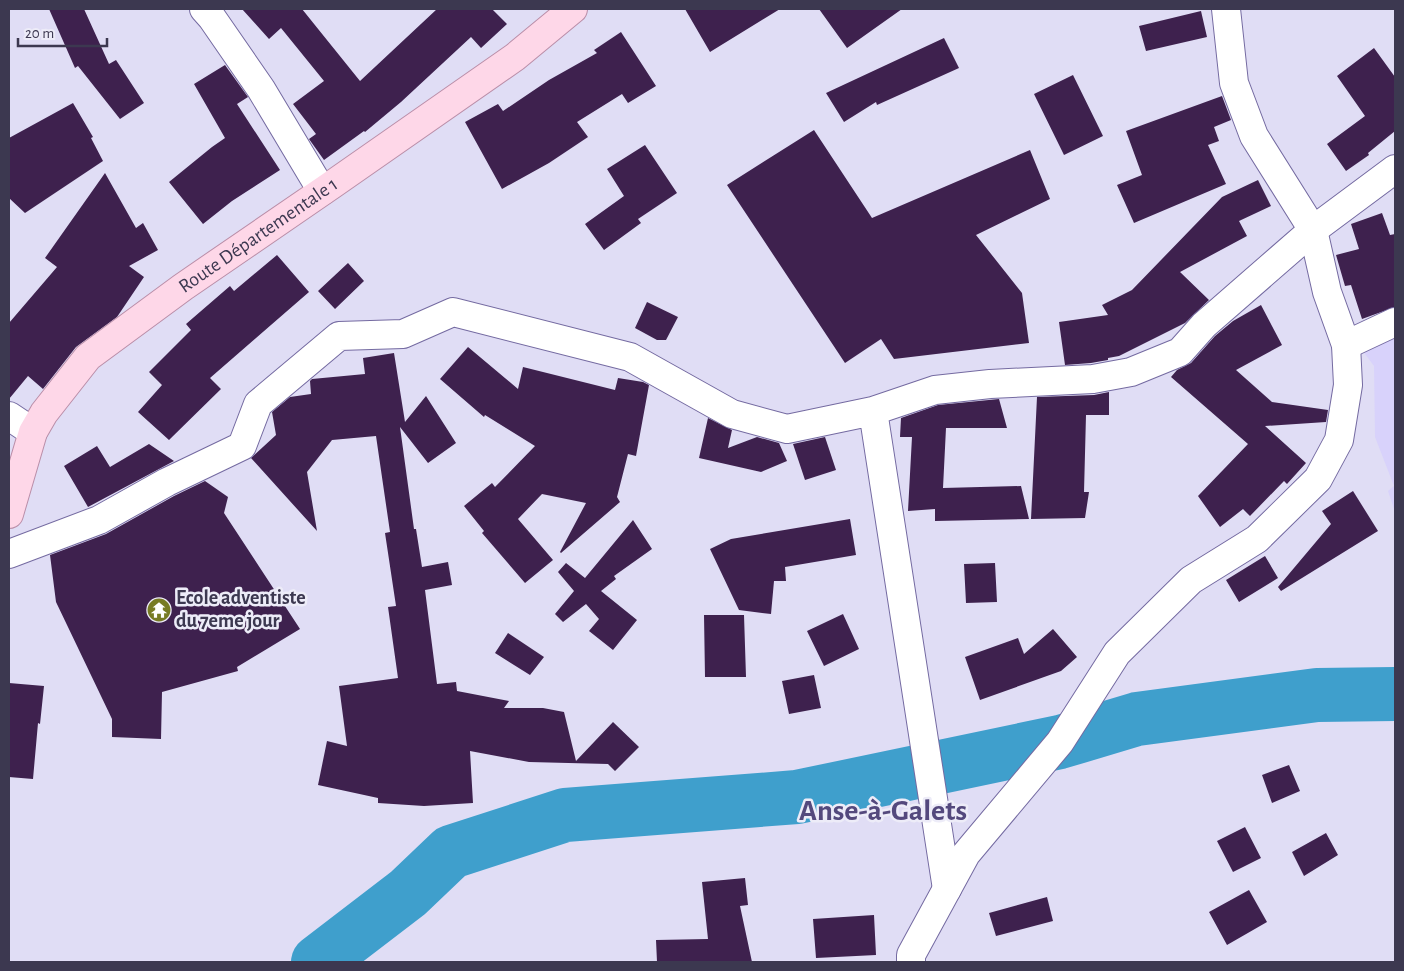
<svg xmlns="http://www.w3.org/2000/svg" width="1404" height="971" font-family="'Alegreya Sans',sans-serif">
	<rect width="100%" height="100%" fill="#e0ddf5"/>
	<path fill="#d8d2fb" d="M 1395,330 L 1395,512 L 1388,491 L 1394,486 L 1375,437 L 1374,366 L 1359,346 Z"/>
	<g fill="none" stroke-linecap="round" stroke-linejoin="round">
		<path stroke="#3f9fcc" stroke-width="54" d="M 318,962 L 408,893 L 451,852 L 565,815 L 797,797 L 1060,742 L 1137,719 L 1317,695 L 1395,694"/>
	</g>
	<path fill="#3e214e" d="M 49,9 L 84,9 L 109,64 L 116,60 L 144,103 L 120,119 L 78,66 L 75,68 Z
		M 242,9 L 302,9 L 360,81 L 437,9 L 492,9 L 507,24 L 481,48 L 471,37 L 401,102 L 365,132 L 364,131 L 324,160 L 309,139 L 316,134 L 293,104 L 324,81 L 281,28 L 269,39 Z
		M 685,9 L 780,9 L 710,52 Z
		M 819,9 L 902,9 L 847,48 Z
		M 1201,11 L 1207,37 L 1146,51 L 1139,26 Z
		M 621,32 L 656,86 L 628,103 L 622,94 L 577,122 L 588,137 L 549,163 L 502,189 L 465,122 L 498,104 L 503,111 L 549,80 L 597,53 L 594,50 Z
		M 944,38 L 959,68 L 877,105 L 876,102 L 844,122 L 826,93 Z
		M 1374,48 L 1395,77 L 1395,131 L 1368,153 L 1369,155 L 1346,171 L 1327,144 L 1365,116 L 1337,76 Z
		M 225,65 L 248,97 L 237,104 L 280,170 L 232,201 L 203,224 L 169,182 L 212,147 L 225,138 L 194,84 Z
		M 1073,75 L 1103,136 L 1064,155 L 1034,94 Z
		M 1222,96 L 1231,120 L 1214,127 L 1219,141 L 1208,145 L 1226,184 L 1134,223 L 1117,185 L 1142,175 L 1126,131 Z
		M 73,103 L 93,137 L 91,138 L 103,161 L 25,213 L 9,198 L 9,138 Z
		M 814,130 L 872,218 L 1030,150 L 1050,199 L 976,235 L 1022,293 L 1029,343 L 894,359 L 881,339 L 845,363 L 727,185 Z
		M 645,145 L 677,193 L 638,219 L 641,223 L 604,250 L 585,224 L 624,196 L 607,169 Z
		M 105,173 L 136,228 L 143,223 L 158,250 L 129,266 L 144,277 L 117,317 L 76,347 L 43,389 L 28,376 L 9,399 L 9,323 L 57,267 L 45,258 Z
		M 1258,180 L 1271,206 L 1239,221 L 1247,236 L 1180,272 L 1209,300 L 1185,323 L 1119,356 L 1108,358 L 1108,360 L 1091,363 L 1065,365 L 1059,322 L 1108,315 L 1102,305 L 1132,290 L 1222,197 Z
		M 1382,213 L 1390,235 L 1395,234 L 1395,307 L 1362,319 L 1351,285 L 1345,286 L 1336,255 L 1359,249 L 1351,224 Z
		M 277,255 L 309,292 L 210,378 L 221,389 L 169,440 L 138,412 L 162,385 L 149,372 L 191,330 L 186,324 L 230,286 L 234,291 Z
		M 348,263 L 364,281 L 335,309 L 318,291 Z
		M 647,302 L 678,317 L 666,340 L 657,340 L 635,328 Z
		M 1261,305 L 1282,345 L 1236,370 L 1272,402 L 1328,410 L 1326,422 L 1265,426 L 1306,463 L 1287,484 L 1284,481 L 1250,516 L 1243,509 L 1220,527 L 1198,496 L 1248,444 L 1171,377 L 1177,370 L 1191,363 L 1215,336 L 1233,321 Z
		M 468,347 L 518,389 L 523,367 L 615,390 L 618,378 L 643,382 L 649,385 L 636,456 L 628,454 L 617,497 L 620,502 L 561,553 L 560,552 L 586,503 L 542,494 L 518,519 L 553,560 L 525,583 L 482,533 L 484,531 L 464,506 L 492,483 L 495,487 L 535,446 L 485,415 L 484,417 L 440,379 Z
		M 394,353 L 405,422 L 426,396 L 456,443 L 428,463 L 400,427 L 414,529 L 416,529 L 422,567 L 448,562 L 452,585 L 425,590 L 437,684 L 456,682 L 457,691 L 509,701 L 504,708 L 543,708 L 564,712 L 576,761 L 613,722 L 639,747 L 615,771 L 608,764 L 529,762 L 470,751 L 473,803 L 424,806 L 378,803 L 378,798 L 318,785 L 327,741 L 347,746 L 339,686 L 398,678 L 388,607 L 396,606 L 385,533 L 390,532 L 376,436 L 332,440 L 307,472 L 317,531 L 251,458 L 276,435 L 272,412 L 290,397 L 311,394 L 310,381 L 312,379 L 365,374 L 363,358 Z
		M 1109,392 L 1109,415 L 1086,415 L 1084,492 L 1089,492 L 1085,518 L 1031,519 L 1037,397 L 1094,395 Z
		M 999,399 L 1007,428 L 946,428 L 943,488 L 1021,486 L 1029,519 L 935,521 L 935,509 L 908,511 L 912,437 L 900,437 L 901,418 L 938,405 Z
		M 708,418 L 732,430 L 728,448 L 757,437 L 779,443 L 787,461 L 761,472 L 699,458 Z
		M 825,437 L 836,470 L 805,480 L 793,444 Z
		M 149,444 L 174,461 L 88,507 L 64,466 L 97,446 L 110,467 Z
		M 205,481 L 228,497 L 224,513 L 300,629 L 237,667 L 238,671 L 162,692 L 161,739 L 112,737 L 112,719 L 56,602 L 50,555 L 106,534 L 174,496 Z
		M 1353,491 L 1378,531 L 1281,591 L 1278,587 L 1331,524 L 1322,511 Z
		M 850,519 L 856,555 L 785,567 L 786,581 L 774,581 L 771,614 L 739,610 L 710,549 L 731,539 Z
		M 633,520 L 652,549 L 614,576 L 616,579 L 601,591 L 637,620 L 613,650 L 589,631 L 599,619 L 586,604 L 563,622 L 555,614 L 574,591 L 558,572 L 566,563 L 585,578 Z
		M 1265,556 L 1278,578 L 1239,602 L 1226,580 Z
		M 995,563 L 997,602 L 966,603 L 964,564 Z
		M 843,614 L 859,649 L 824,666 L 807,631 Z
		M 704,615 L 744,615 L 746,677 L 705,677 Z
		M 1053,629 L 1077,657 L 1061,671 L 980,700 L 965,657 L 1018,638 L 1024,654 Z
		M 508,633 L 544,657 L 530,675 L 495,653 Z
		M 814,675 L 821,708 L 789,714 L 782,681 Z
		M 9,683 L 44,686 L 40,724 L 38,723 L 33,779 L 9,777 Z
		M 1289,765 L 1300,791 L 1272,803 L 1262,775 Z
		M 1245,827 L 1261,858 L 1233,872 L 1217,841 Z
		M 1326,833 L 1338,855 L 1304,876 L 1292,852 Z
		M 745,878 L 748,905 L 740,906 L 752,962 L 657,962 L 656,940 L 708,939 L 702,882 Z
		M 1249,890 L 1267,922 L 1227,945 L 1209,912 Z
		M 1047,897 L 1053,921 L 996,936 L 989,913 Z
		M 874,915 L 876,955 L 816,958 L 813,919 Z"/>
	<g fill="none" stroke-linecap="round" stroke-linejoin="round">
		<defs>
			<path id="street" d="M 204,9 L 212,18 L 261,89 L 322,191
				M 1346,345 L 1395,322
				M 873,411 L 947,889
				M 9,416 L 33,432
				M 9,554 L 99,520 L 167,482 L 242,446 L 258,404 L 339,336 L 403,334 L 453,312 L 630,357 L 732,414 L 787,429 L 873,411 L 935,390 L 990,384 L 1093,379 L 1131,372 L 1180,352 L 1204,325 L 1313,230 L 1395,169"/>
			<path id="secondary" d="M 911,962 L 911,955 L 966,854 L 1060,742 L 1117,653 L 1191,580 L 1257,539 L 1318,479 L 1339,440 L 1348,385 L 1346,345 L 1327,292 L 1313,230 L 1254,136 L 1234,83 L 1226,9"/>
			<g id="primary">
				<path id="s1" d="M 9,514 L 33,432 L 44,413 L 88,357 L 183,287 L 333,184 L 515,57 L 573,9"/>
			</g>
		</defs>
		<use href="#street" stroke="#746aa1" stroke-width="30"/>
		<use href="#secondary" stroke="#746aa1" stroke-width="30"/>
		<use href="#primary" stroke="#ba8ea8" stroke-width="30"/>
		<use href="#street" stroke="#fff" stroke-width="28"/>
		<use href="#secondary" stroke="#fff" stroke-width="28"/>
		<use href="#primary" stroke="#fed7e8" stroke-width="28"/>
	</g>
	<defs>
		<symbol id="temple-disc" viewBox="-11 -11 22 22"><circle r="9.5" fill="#777b24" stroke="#edecf8"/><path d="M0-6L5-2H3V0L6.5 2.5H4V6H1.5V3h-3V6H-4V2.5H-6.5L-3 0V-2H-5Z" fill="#fff"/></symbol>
	</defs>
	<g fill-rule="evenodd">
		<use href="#temple-disc" x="145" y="596" width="28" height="28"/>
	</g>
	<g text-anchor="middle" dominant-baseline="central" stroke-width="5" stroke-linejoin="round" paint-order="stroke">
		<g font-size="20" fill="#3c3850" stroke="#edecf8">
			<text stroke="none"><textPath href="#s1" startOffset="388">Route Départementale 1</textPath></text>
		</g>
		<g font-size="20" font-weight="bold" fill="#3c3850" stroke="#edecf8" text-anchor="start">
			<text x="176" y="598">Ecole adventiste<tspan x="176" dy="23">du 7eme jour</tspan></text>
		</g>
		<g font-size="30" font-weight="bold" fill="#54497d" stroke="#edecf8">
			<text x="883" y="811">Anse-à-Galets</text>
		</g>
	</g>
	<rect width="1404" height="971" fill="none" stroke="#3c3850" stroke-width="20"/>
	<path d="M18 38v8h89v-8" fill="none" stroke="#3c3850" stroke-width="2.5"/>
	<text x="25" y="38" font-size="15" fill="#3c3850" stroke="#edecf8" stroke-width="4" paint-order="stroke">20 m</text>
</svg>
